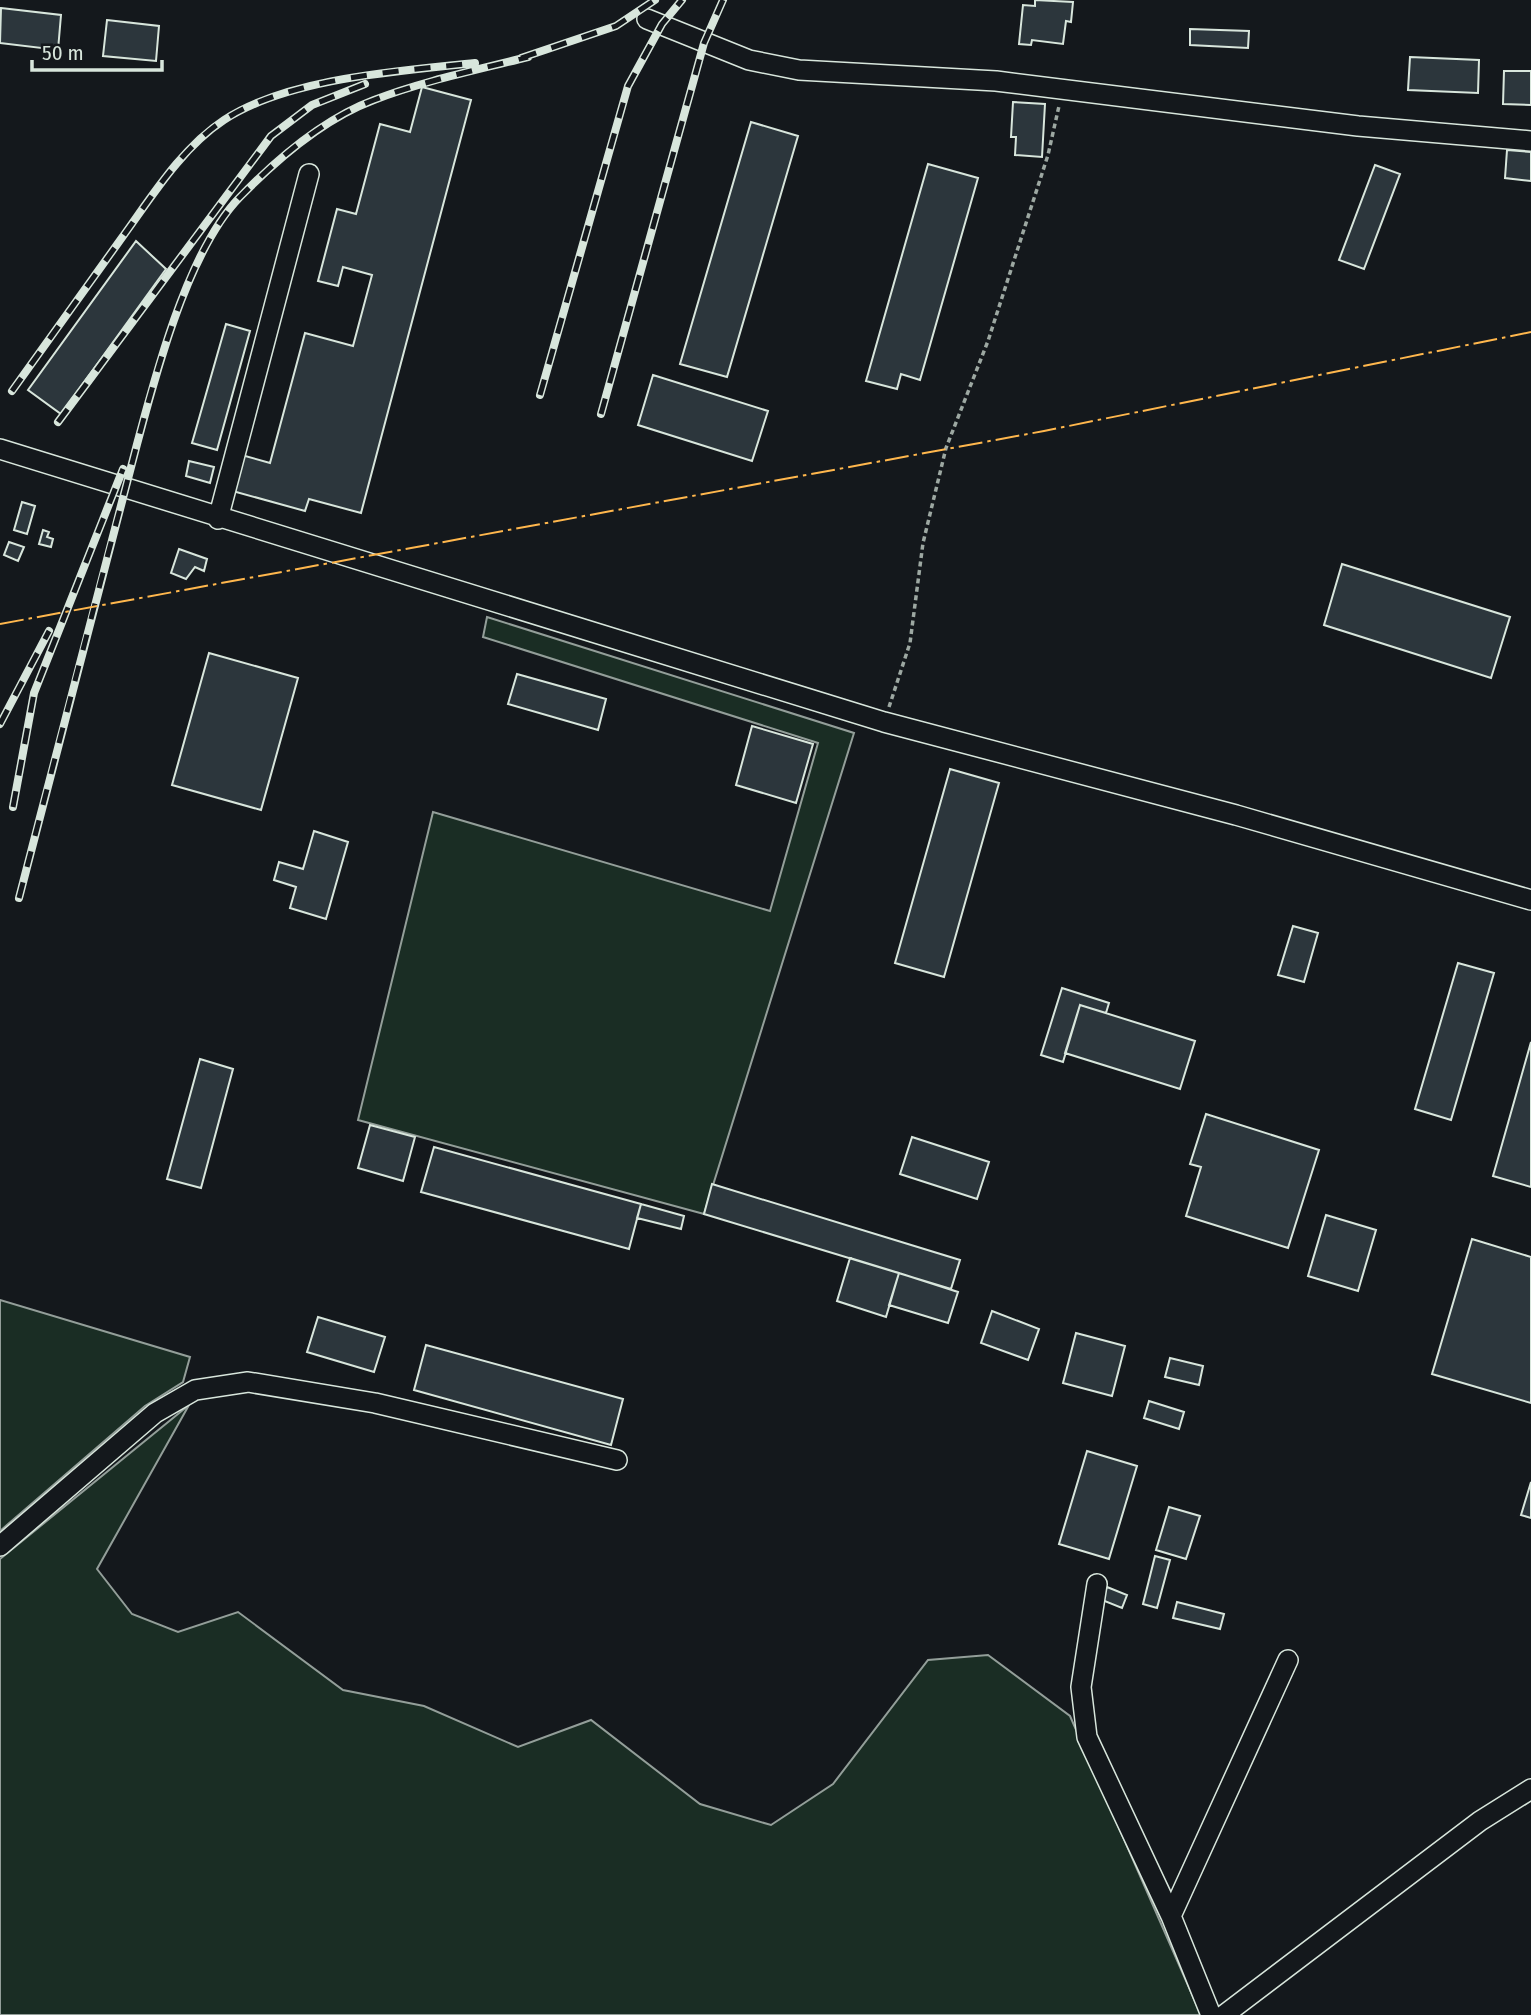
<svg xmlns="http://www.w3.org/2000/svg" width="1531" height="2015" font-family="'Fira Sans Condensed',sans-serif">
	<rect width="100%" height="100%" fill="#14181c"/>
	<path fill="#1a2d24" stroke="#939e99" stroke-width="2" d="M 487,617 L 854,733 L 704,1214 L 358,1120 L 433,812 L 770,911 L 818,743 L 483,637 Z
		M 0,1300 L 190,1357 L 183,1382 L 145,1406 L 0,1531 Z
		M 189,1405 L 97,1569 L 132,1614 L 178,1632 L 238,1612 L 343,1690 L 424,1706 L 518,1747 L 591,1720 L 700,1804 L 771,1825 L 833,1784 L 928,1660 L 988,1655 L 1070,1716 L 1201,2015 L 0,2015 L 0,1559 Z"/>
	<path fill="#2c363c" stroke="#d8e6dc" stroke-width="2" d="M 1035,0 L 1073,2 L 1071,22 L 1066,21 L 1063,44 L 1032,40 L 1031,45 L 1019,44 L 1023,5 L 1035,6 Z
		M 1,8 L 61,15 L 58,50 L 0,43 Z
		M 107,20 L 159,26 L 156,61 L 103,56 Z
		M 1190,29 L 1249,31 L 1248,48 L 1190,45 Z
		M 1410,57 L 1479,60 L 1478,93 L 1408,90 Z
		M 1504,71 L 1531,71 L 1531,105 L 1503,104 Z
		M 422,87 L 471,100 L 361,513 L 309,499 L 305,511 L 229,490 L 238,454 L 270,463 L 305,333 L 353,346 L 372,275 L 343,267 L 338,286 L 318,281 L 337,209 L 356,214 L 380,124 L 410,132 Z
		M 1013,102 L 1045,104 L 1042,157 L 1015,155 L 1016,137 L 1011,137 Z
		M 751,122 L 798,136 L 727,377 L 680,364 Z
		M 1507,150 L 1531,152 L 1531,181 L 1505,178 Z
		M 928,164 L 978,178 L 920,380 L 901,374 L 897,389 L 866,381 Z
		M 1375,165 L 1400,174 L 1364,269 L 1339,260 Z
		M 136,241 L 166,269 L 61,414 L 28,390 Z
		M 226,324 L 250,331 L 217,450 L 192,443 Z
		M 653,375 L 768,411 L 752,461 L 638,425 Z
		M 189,461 L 214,467 L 210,483 L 186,476 Z
		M 22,502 L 35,506 L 27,534 L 14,530 Z
		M 43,530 L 49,532 L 47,537 L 53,539 L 51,547 L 39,544 Z
		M 9,542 L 24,547 L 18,561 L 4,555 Z
		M 179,549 L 207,559 L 204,571 L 195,567 L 186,579 L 171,573 Z
		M 1342,564 L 1510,617 L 1491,678 L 1324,625 Z
		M 209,653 L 298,678 L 261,810 L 172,785 Z
		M 517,674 L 606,699 L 598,730 L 508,704 Z
		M 752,726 L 813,744 L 796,803 L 736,785 Z
		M 950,769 L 999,783 L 944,977 L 895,963 Z
		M 314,831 L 348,842 L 326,919 L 290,908 L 296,887 L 274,880 L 279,862 L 303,869 Z
		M 1293,926 L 1318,933 L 1304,982 L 1278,975 Z
		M 1458,963 L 1494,973 L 1451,1120 L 1415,1109 Z
		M 1062,988 L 1109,1003 L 1106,1013 L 1080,1005 L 1063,1062 L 1041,1055 Z
		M 1080,1005 L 1195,1041 L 1180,1089 L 1065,1053 Z
		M 1531,1042 L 1531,1187 L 1493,1176 Z
		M 200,1059 L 233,1069 L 201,1188 L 167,1179 Z
		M 1206,1114 L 1319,1150 L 1288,1248 L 1186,1216 L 1201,1167 L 1190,1164 Z
		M 370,1125 L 415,1137 L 403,1181 L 358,1168 Z
		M 912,1137 L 989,1162 L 977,1199 L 900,1174 Z
		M 434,1147 L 641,1204 L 629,1249 L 421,1192 Z
		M 712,1184 L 960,1260 L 951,1289 L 704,1214 Z
		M 641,1204 L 684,1216 L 681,1229 L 637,1218 Z
		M 1326,1215 L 1376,1230 L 1358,1291 L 1308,1276 Z
		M 1472,1239 L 1531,1257 L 1531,1403 L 1432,1374 Z
		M 850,1258 L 899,1273 L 886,1317 L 837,1301 Z
		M 899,1273 L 958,1292 L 948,1323 L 889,1305 Z
		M 992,1311 L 1039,1329 L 1028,1360 L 981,1343 Z
		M 318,1317 L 385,1337 L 374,1372 L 307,1352 Z
		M 1076,1333 L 1125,1346 L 1112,1396 L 1063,1383 Z
		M 426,1345 L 623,1399 L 611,1445 L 414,1390 Z
		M 1170,1358 L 1203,1366 L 1199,1385 L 1165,1377 Z
		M 1149,1401 L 1184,1412 L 1179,1429 L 1144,1418 Z
		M 1087,1451 L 1137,1466 L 1109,1559 L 1059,1544 Z
		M 1531,1482 L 1531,1518 L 1521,1515 Z
		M 1169,1507 L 1200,1516 L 1186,1559 L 1156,1550 Z
		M 1155,1556 L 1170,1560 L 1157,1608 L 1143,1604 Z
		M 1107,1587 L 1127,1595 L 1122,1608 L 1102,1600 Z
		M 1177,1602 L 1224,1614 L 1220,1629 L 1173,1618 Z"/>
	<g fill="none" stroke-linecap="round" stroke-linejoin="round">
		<defs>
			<path id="minor" d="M 647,19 L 749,60 L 799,70 L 996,81 L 1358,126 L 1531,141
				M 0,449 L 884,722 L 1236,815 L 1531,900
				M 218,519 L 309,174
				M 0,1546 L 155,1413 L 195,1390 L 248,1382 L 375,1403 L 617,1460
				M 1097,1584 L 1081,1687 L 1087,1737 L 1171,1916 L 1211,2015
				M 1171,1916 L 1288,1660
				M 1224,2015 L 1480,1821 L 1531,1789"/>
		</defs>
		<use href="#minor" stroke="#d8e6dc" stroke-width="22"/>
		<path stroke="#9da8a2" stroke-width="3.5" stroke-dasharray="5 3.5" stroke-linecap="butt" d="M 889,707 L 910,643 L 923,543 L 946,448 L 988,341 L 1048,155 L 1059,106"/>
		<use href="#minor" stroke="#14181c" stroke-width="19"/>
		<defs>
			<path id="rail" d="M 521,58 L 616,26 L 655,0
				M 12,391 C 50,338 88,285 126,232 C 154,193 183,147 224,120 C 288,78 400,71 475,63
				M 540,395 L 628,86 L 662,24 L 682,0
				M 601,414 L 704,43 L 723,0
				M 58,422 L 271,136 L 312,105 L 365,84
				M 0,724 L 49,631
				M 13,807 L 34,693 L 123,469
				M 19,898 C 54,763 88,628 124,494 C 146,411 181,257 240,197 C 277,159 323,119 374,100 C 423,81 477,70 528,57"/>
		</defs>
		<use href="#rail" stroke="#d8e6dc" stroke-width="8"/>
		<use href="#rail" stroke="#14181c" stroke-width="5" stroke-dasharray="16" stroke-linecap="butt"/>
		<path stroke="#ffb74d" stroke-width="2" stroke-dasharray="24 5 3.5 5" stroke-linecap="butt" d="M 0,624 L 1044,431 L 1531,332"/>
	</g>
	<path d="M32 60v10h130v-10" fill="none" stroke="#d8e6dc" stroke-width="3.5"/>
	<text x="42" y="60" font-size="21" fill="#d8e6dc" stroke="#14181c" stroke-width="5" paint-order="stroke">50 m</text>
</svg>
